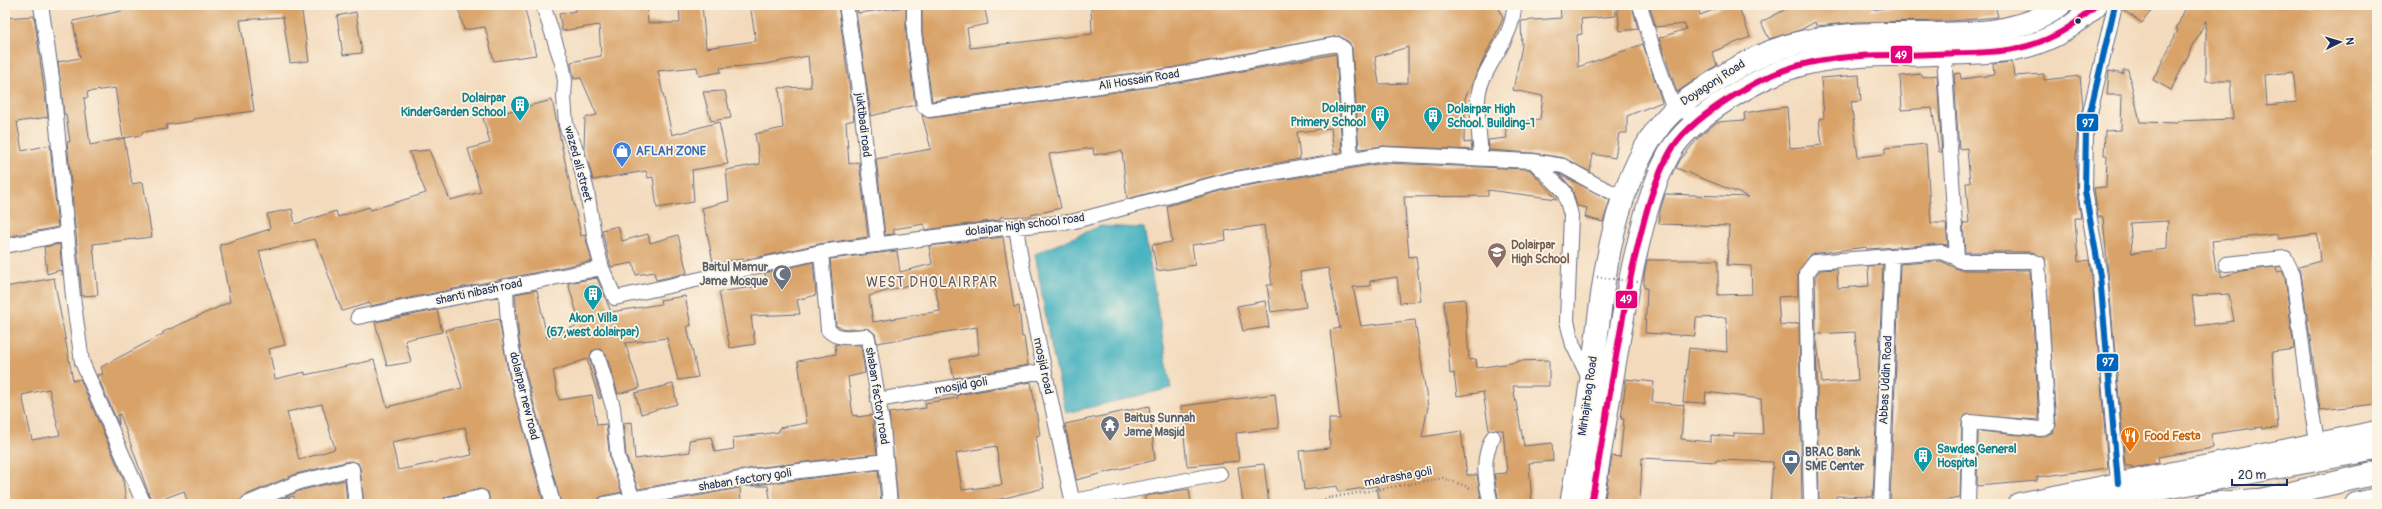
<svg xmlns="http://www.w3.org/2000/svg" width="2382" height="509" font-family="Pangolin,sans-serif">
	<rect width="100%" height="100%" fill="#fcf5e5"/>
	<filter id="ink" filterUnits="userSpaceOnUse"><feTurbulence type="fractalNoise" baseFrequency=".025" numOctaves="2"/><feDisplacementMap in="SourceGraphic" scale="8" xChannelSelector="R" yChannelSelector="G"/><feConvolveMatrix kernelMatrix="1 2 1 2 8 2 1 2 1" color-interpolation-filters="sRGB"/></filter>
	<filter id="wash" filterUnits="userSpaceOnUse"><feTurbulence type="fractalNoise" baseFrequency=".012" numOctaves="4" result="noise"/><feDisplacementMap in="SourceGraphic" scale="16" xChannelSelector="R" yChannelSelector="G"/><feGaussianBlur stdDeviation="0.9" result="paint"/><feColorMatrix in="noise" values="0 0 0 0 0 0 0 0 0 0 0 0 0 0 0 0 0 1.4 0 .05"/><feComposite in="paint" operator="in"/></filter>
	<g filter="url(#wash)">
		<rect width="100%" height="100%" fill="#f3dabc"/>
		<path fill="#43b0bf" stroke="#2f708e" d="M 1100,226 L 1144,228 L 1171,388 L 1066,413 L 1049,336 L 1035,254 Z"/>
		<g id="blocks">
			<path fill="#d8a268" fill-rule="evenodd" d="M 131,5 L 301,5 L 309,61 L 290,63 L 283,17 L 240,20 L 254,111 L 193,119 L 193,121 L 166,125 L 167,129 L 142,132 L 142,135 L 123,138 L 115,88 L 87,92 L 88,98 L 84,98 L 90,145 L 124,138 L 132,184 L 143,182 L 152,237 L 93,244 L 98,295 L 82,296 L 67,142 L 70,142 L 66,114 L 64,114 L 58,62 L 80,58 L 73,21 L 131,9 Z
				M 469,5 L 524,5 L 536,55 L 494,61 L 485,27 L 464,30 L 458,7 Z
				M 575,5 L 647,5 L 648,23 L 680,23 L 679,5 L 702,5 L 706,48 L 756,41 L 750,5 L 838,5 L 854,120 L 846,122 L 849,164 L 859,162 L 868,237 L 819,244 L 760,257 L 728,261 L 714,267 L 702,208 L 729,201 L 726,170 L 760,164 L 755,134 L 783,128 L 779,88 L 811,87 L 808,56 L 765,64 L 720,68 L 721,72 L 699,76 L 697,67 L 658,71 L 672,135 L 719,122 L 728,164 L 692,170 L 694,202 L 657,208 L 653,177 L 648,178 L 646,171 L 593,180 L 584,148 L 585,118 L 597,115 L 581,78 L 574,79 L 571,62 L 601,56 L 599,25 L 562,31 L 559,14 L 575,11 Z
				M 855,5 L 857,5 L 858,13 L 906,7 L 906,33 L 915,105 L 871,116 Z
				M 922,5 L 984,5 L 988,24 L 967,28 L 970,48 L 1092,34 L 1091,5 L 1498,5 L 1503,19 L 1465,98 L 1464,143 L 1471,142 L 1472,150 L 1383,146 L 1359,149 L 1352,48 L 1349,42 L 1339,36 L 1170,68 L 932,101 L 922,31 ZM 1408,47 L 1408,83 L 1379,84 L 1375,57 Z
				M 1560,5 L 1615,5 L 1616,16 L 1581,19 L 1582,34 L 1577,35 L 1578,67 L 1643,44 L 1662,102 L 1627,116 L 1627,133 L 1619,133 L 1615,158 L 1593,154 L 1590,172 L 1564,158 L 1533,153 L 1489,150 L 1488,140 L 1507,138 L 1505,125 L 1540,119 L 1543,96 L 1513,90 L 1522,46 L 1521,21 L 1561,18 Z
				M 1617,5 L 1632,5 L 1638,29 L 1620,31 Z
				M 1649,5 L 1697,5 L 1700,15 L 1726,5 L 1738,5 L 1750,37 L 1712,52 L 1717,65 L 1677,92 L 1659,38 L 1686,29 L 1685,24 L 1656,27 Z
				M 1794,5 L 1795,7 L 1813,5 L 1872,5 L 1872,10 L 1906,5 L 1918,5 L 1918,8 L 1937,5 L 1995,5 L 1998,17 L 1951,21 L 1858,22 L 1816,26 L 1815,22 L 1800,30 L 1769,39 L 1761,22 Z
				M 2123,5 L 2155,5 L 2142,23 L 2123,10 Z
				M 2187,5 L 2377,5 L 2377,145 L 2372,146 L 2375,178 L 2377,178 L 2377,404 L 2320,410 L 2301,273 L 2299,267 L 2320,261 L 2317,234 L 2278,239 L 2277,234 L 2212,241 L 2216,271 L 2221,271 L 2221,277 L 2241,271 L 2276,267 L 2277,272 L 2282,271 L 2285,277 L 2294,349 L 2272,352 L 2278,428 L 2262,429 L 2262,427 L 2211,434 L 2213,448 L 2158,457 L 2159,463 L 2132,468 L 2132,466 L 2125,466 L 2103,217 L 2098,217 L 2094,188 L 2106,187 L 2107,155 L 2104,155 L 2105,131 L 2121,130 L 2122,95 L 2107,95 L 2109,71 L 2123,74 L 2123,70 L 2128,70 L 2140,122 L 2177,123 L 2177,121 L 2233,119 L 2230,81 L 2206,81 L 2206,20 L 2171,90 L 2153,80 L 2178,30 L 2176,29 ZM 2293,72 L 2297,102 L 2267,105 L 2265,75 ZM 2168,221 L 2167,249 L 2132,253 L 2130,223 ZM 2229,294 L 2234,321 L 2196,326 L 2192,296 Z
				M 356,12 L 362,53 L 343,55 L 337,16 Z
				M 34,16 L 48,117 L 17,122 L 22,151 L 50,145 L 58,227 L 5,237 L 5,227 L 8,227 L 5,212 L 5,18 Z
				M 1336,54 L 1342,152 L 1334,154 L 1331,128 L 1297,132 L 1300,159 L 1228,172 L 1127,199 L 1122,151 L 1094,155 L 1093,148 L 1049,154 L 1061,208 L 1031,215 L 1031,216 L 1000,217 L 1000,220 L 925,230 L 924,224 L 894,229 L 894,234 L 885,235 L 876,159 L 931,149 L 922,115 L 930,118 L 1172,84 Z
				M 2012,62 L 2014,76 L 2044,74 L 2044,80 L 2080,76 L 2083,107 L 2078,128 L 2076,157 L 2077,192 L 2081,218 L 2075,218 L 2078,262 L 2089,260 L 2092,277 L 2108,468 L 2037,477 L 2037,481 L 1977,486 L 1978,431 L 2041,437 L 2053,432 L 2056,425 L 2045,258 L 2032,252 L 1965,252 L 1963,223 L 1969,223 L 1966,183 L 1970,183 L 1967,148 L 1959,149 L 1954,74 L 1960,73 L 1961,79 L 1994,75 L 1993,64 Z
				M 1922,74 L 1922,77 L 1937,75 L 1942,152 L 1939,152 L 1932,108 L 1902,110 L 1900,76 Z
				M 1859,75 L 1861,101 L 1851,102 L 1858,157 L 1885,154 L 1885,148 L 1926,144 L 1931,223 L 1946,223 L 1948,245 L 1941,244 L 1867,249 L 1866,247 L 1811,254 L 1798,274 L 1798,296 L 1778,297 L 1780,326 L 1799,323 L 1802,504 L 1770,504 L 1773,462 L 1717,460 L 1716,462 L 1642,458 L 1640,504 L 1604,504 L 1612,456 L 1620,457 L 1624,419 L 1621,419 L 1626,379 L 1654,382 L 1652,402 L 1684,405 L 1681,439 L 1711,442 L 1711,435 L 1734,437 L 1734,433 L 1763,434 L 1761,399 L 1706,392 L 1705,403 L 1683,402 L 1689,348 L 1727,352 L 1726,317 L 1696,318 L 1695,336 L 1645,333 L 1647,288 L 1644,288 L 1644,276 L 1647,260 L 1718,260 L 1718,295 L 1752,294 L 1751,266 L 1727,265 L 1729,226 L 1659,224 L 1660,211 L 1665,194 L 1749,197 L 1676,168 L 1680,160 L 1700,136 L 1717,122 L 1745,120 L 1744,113 L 1769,109 L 1787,107 L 1790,148 L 1822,145 L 1819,119 L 1824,118 L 1821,78 Z
				M 725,91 L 731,118 L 711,121 L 703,92 Z
				M 552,100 L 581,236 L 585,235 L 592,261 L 370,306 L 369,303 L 342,311 L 315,239 L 259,251 L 285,345 L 269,349 L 275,379 L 305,372 L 305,375 L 374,360 L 387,407 L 462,388 L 445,330 L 499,319 L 508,371 L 544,504 L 543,500 L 523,504 L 490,504 L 488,492 L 480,489 L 448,496 L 444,498 L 442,504 L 364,504 L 360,468 L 358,463 L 350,461 L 296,474 L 244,496 L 239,504 L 188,504 L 184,491 L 152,503 L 120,414 L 118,415 L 119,425 L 97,375 L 103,374 L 101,367 L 163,334 L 163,332 L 230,302 L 220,245 L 270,229 L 267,214 L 292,209 L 295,224 L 336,211 L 338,217 L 369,207 L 371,210 L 426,193 L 409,152 L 429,150 L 450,200 L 481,192 L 468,149 L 490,143 L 483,118 ZM 322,404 L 335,449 L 299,460 L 287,412 ZM 465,427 L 472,455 L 398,470 L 392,442 Z
				M 1384,163 L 1529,169 L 1557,199 L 1488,190 L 1488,196 L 1404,197 L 1409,257 L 1416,256 L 1421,301 L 1400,303 L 1397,277 L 1370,281 L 1370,286 L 1353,287 L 1361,326 L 1415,320 L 1428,407 L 1422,437 L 1461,431 L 1467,475 L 1477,475 L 1482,504 L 1380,504 L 1377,486 L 1338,492 L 1337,486 L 1304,490 L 1299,451 L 1330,448 L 1329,419 L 1340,419 L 1330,330 L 1340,328 L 1328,268 L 1300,272 L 1306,307 L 1271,312 L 1267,285 L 1272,285 L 1264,225 L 1225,231 L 1226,240 L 1192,245 L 1195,265 L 1157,271 L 1152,245 L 1172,242 L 1167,206 L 1232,188 Z
				M 1559,174 L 1610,200 L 1603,222 L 1585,217 L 1587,208 L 1577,206 L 1572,188 Z
				M 618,226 L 622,241 L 648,234 L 650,243 L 678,235 L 687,273 L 656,280 L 654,272 L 636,275 L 633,263 L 611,267 L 602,230 Z
				M 1003,237 L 1014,307 L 1019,306 L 1022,337 L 1024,337 L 1028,365 L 954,378 L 950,360 L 979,354 L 977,327 L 877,343 L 875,334 L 869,329 L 846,329 L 836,326 L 830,259 L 897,251 L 900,272 L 932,264 L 929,246 ZM 933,278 L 940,311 L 873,322 L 869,296 Z
				M 60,244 L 62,275 L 60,270 L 47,274 L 44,247 Z
				M 1941,261 L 1960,270 L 2030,270 L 2039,420 L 1966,415 L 1962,422 L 1960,498 L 1924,504 L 1890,504 L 1900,264 Z
				M 813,262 L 816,295 L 797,300 L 800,314 L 751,316 L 755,344 L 730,348 L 719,292 L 767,285 L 765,273 Z
				M 1883,265 L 1873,497 L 1836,496 L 1836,503 L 1819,502 L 1815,277 L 1820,270 L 1837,269 L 1838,288 L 1869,286 L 1868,266 ZM 1855,332 L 1858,380 L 1822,383 L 1816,334 Z
				M 54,278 L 73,381 L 80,379 L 123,478 L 126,504 L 5,504 L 5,287 ZM 49,389 L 60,435 L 32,440 L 22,395 Z
				M 597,278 L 611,312 L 661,304 L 660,300 L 685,296 L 691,326 L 687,326 L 698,377 L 678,380 L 667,338 L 625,343 L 640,388 L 618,394 L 606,355 L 600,349 L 592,351 L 590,359 L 601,398 L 599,399 L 587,359 L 553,371 L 559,400 L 592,395 L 597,425 L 606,424 L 610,459 L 622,492 L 603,496 L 599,498 L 597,504 L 561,504 L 524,367 L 519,340 L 515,294 L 537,290 L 547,338 L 580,324 L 568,283 Z
				M 1465,299 L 1469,360 L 1476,359 L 1477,368 L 1518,362 L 1518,361 L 1549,360 L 1549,386 L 1513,386 L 1524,446 L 1552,443 L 1553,461 L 1529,463 L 1532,504 L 1499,504 L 1494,474 L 1507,473 L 1503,430 L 1489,430 L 1483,392 L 1457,396 L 1454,373 L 1450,374 L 1444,301 Z
				M 1265,301 L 1269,327 L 1243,331 L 1237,306 Z
				M 437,310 L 442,332 L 405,340 L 411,362 L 387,366 L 375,322 Z
				M 835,344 L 861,345 L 865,373 L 848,377 L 853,416 L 857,415 L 857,417 L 872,415 L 877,454 L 754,468 L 638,489 L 626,456 L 623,423 L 632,422 L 635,459 L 690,452 L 689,440 L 711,437 L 715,452 L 734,449 L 733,438 L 779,432 L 779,428 L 807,423 L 798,361 L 836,354 Z
				M 1031,382 L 1040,435 L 1036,436 L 1044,488 L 981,504 L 898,504 L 889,413 L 926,408 L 925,403 L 958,398 L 957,395 ZM 996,446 L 1002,485 L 962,490 L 956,453 Z
				M 673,384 L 677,404 L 641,414 L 635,393 Z
				M 1275,394 L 1279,428 L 1236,433 L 1239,461 L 1187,466 L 1181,406 Z
				M 1149,406 L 1155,460 L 1076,480 L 1065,424 Z
				M 1264,464 L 1269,504 L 1243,504 L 1238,467 Z
				M 878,470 L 881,504 L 881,501 L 853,504 L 771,504 L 768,486 L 747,486 Z
				M 345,480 L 347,504 L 295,504 L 294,496 L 271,503 L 302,490 Z
				M 740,488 L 741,504 L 652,504 Z
				M 1189,489 L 1191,504 L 1145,504 L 1145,496 Z"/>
		</g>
	</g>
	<g filter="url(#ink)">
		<use href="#blocks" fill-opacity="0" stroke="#676b7f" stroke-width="1"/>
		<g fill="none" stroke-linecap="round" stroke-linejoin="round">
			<defs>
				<path id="minor" d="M 41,5 L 53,84 L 73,297 L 82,362 L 144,504
					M 543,5 L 562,63 L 565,81 L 564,97 L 566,125 L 577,152 L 587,191 L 595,241 L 602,268 L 615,298 L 821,252 L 1004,228 L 1071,222 L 1230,180 L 1383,154 L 1533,161 L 1564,191 L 1571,215 L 1567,321 L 1573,345 L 1590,380
					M 846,5 L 856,67 L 878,245
					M 914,5 L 914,32 L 924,106 L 929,110 L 1171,76 L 1337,44 L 1344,49 L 1351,159
					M 1640,5 L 1657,62 L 1674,109 L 1704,117
					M 2115,5 L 2086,130 L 2085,191 L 2100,276 L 2118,483
					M 1944,54 L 1957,258 L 1960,261 L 2032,261 L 2038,263 L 2048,425 L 2041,429 L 1970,422 L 1968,504
					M 1481,158 C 1480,138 1474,102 1481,84 C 1491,57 1514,35 1514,5
					M 1533,161 L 1563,166 L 1597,185 L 1624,198
					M 1016,227 L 1022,265 L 1073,504
					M 5,246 L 67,234
					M 821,252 L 828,330 C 837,340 852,337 865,336 L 868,338 L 883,428 L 890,504
					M 2226,264 L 2285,258 L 2293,274 L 2308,392 L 2318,445
					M 506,286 C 506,361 535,432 553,504
					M 358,317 L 602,268
					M 598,357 L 613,407 L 618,458 L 633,499
					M 878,400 L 1044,371
					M 1073,501 L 1220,474
					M 247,504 L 299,482 L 352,469 L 356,504
					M 450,504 L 481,497 L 482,504
					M 605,504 L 756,476 L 886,461
					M 1491,504 C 1485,480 1481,459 1493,437
					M 1811,504 L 1806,274 L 1815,262 L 1942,252 L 1957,258
					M 1881,504 L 1892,256"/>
				<path id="primary" d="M 1571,504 C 1578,463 1585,422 1591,381 C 1603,296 1606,201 1658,128 C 1673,107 1695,95 1715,81 C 1770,44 1818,34 1883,34 C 1937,33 2016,41 2060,5
					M 1591,504 C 1606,425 1616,344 1633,266 C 1642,228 1650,189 1669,154 C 1688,118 1758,77 1797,66 C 1841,53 1889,56 1934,54 C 2000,52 2046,55 2096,5
					M 2019,504 L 2377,432
					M 2356,504 L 2377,499"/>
				<path id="trunk" d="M 2078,504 L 2377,449
					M 2207,504 L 2256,500
					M 2243,504 L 2377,473"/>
			</defs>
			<use href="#minor" stroke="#676b7f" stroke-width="16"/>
			<use href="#primary" stroke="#676b7f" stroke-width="24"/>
			<use href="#trunk" stroke="#676b7f" stroke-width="24"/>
			<path stroke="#676b7f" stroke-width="2.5" stroke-dasharray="1 3" stroke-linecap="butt" d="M 1309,504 L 1329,498 L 1443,478 L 1471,488"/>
			<use href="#minor" stroke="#fff" stroke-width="14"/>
			<use href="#primary" stroke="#fff" stroke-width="22"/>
			<use href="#trunk" stroke="#fff" stroke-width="22"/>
			<path stroke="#676b7f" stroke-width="2.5" stroke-dasharray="1 3" stroke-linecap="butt" d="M 1597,277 L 1638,282"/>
			<defs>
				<path id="bus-1" d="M 2115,5 L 2086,130 L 2085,191 L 2100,276 L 2118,483"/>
				<path id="bus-2" d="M 1591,504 C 1606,425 1616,344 1633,266 C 1642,228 1650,189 1669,154 C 1688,118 1758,77 1797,66 C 1841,53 1889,56 1934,54 C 2000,52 2046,55 2096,5"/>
			</defs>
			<use href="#bus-1" stroke="#fcf5e5" stroke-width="9"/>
			<use href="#bus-2" stroke="#fcf5e5" stroke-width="9"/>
			<use href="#bus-1" stroke="#0065bd" stroke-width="6"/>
			<use href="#bus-2" stroke="#e5007d" stroke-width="6"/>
		</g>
	</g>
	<defs>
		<symbol id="building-pin" viewBox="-11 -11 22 30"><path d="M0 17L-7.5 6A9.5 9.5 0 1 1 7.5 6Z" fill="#0f9aa8" stroke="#fcf5e5"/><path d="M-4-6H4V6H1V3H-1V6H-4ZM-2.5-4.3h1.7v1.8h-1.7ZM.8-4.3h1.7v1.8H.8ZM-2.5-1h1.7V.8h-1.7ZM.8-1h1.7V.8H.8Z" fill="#fff"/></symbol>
		<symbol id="shop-pin" viewBox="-11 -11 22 30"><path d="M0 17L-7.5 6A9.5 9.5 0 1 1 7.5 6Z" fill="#3f7fe0" stroke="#fcf5e5"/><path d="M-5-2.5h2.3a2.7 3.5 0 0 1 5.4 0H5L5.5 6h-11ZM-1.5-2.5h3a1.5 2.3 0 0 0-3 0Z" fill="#fff"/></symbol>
		<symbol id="school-pin" viewBox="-11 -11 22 30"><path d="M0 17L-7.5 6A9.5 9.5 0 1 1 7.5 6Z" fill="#8d6e63" stroke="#fcf5e5"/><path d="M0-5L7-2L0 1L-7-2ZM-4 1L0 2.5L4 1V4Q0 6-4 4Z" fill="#fff"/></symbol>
		<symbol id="mosque-pin" viewBox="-11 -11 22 30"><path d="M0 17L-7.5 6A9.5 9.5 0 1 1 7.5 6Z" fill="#6b7280" stroke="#fcf5e5"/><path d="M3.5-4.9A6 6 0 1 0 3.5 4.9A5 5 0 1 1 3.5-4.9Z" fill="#fff"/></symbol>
		<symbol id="temple-pin" viewBox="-11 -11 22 30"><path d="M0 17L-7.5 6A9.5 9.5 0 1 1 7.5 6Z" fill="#6b7280" stroke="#fcf5e5"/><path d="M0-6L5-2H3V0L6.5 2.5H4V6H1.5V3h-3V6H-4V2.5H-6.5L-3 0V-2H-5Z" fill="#fff"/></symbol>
		<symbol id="restaurant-pin" viewBox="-11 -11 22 30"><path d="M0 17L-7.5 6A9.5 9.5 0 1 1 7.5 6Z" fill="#e8710a" stroke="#fcf5e5"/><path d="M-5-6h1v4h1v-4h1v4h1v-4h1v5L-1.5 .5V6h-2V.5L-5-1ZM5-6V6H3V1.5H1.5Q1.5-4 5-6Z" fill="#fff"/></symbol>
		<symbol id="bank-pin" viewBox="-11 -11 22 30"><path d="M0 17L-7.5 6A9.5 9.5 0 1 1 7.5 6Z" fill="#5c6f8a" stroke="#fcf5e5"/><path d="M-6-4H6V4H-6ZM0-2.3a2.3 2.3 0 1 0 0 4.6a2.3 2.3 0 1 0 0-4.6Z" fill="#fff"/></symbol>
	</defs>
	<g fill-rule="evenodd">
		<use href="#building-pin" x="509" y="94" width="22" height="30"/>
		<use href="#building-pin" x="1369" y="104" width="22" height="30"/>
		<use href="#building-pin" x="1422" y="105" width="22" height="30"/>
		<use href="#shop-pin" x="611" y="140" width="22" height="30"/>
		<use href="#school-pin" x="1486" y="241" width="22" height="30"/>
		<use href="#mosque-pin" x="771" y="263" width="22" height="30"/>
		<use href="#building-pin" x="582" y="283" width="22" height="30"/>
		<use href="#temple-pin" x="1099" y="414" width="22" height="30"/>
		<use href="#restaurant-pin" x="2119" y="425" width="22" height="30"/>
		<use href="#building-pin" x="1912" y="445" width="22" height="30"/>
		<use href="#bank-pin" x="1780" y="448" width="22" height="30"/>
	</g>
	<circle fill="#1b2f5e" stroke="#fcf5e5" stroke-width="1.5" cx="2078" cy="21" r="3.5"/>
	<g text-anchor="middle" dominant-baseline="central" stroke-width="3.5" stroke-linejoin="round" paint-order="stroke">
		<g font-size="12" fill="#1b2f5e" stroke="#fcf5e5">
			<text transform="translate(1139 80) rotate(-9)">Ali Hossain Road</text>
			<text transform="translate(1713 83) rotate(-33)">Doyagonj Road</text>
			<text transform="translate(863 125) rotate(83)">juktibadi road</text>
			<text transform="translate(578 164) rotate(75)">wazed ali street</text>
			<text transform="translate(1025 225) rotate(-7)">dolaipar high school road</text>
			<text transform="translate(479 292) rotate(-12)">shanti nibash road</text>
			<text transform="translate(1043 366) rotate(78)">mosjid road</text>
			<text transform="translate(1886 380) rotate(-87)">Abbas Uddin Road</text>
			<text transform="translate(961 386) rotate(-10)">mosjid goli</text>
			<text transform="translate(524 396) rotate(76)">dolairpar new road</text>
			<text transform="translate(877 396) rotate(81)">shaban factory road</text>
			<text transform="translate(1588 396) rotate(-82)">Mirhajirbag Road</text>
			<text transform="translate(1398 477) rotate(-10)">madrasha goli</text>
			<text transform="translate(745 480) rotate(-9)">shaban factory goli</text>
		</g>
		<g font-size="12" font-weight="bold" fill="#0d838f" stroke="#fcf5e5" text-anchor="end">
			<text x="506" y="98">Dolairpar<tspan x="506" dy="14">KinderGarden School</tspan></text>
			<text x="1366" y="108">Dolairpar<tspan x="1366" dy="14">Primery School</tspan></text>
			<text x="1447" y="109" text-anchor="start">Dolairpar High<tspan x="1447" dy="14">School. Building-1</tspan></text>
			<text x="593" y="318" text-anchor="middle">Akon Villa<tspan x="593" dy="14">(67,west dolairpar)</tspan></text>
			<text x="1937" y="449" text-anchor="start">Sawdes General<tspan x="1937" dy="14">Hospital</tspan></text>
		</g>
		<g font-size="12" font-weight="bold" fill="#366cbe" stroke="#fcf5e5" text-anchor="start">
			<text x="636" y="151">AFLAH ZONE</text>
		</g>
		<g font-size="12" font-weight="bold" fill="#785e54" stroke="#fcf5e5" text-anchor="start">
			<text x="1511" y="245">Dolairpar<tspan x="1511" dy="14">High School</tspan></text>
		</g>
		<g font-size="12" font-weight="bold" fill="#5b616d" stroke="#fcf5e5" text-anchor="end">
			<text x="768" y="267">Baitul Mamur<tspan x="768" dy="14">Jame Mosque</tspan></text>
			<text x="1124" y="418" text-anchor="start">Baitus Sunnah<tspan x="1124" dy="14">Jame Masjid</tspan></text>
		</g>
		<g font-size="12" font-weight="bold" fill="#c56008" stroke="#fcf5e5" text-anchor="start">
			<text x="2144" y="436">Food Festa</text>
		</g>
		<g font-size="12" font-weight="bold" fill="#4e5e75" stroke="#fcf5e5" text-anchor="start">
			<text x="1805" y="452">BRAC Bank<tspan x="1805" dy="14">SME Center</tspan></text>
		</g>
		<g font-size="14" letter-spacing="1" fill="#5d5762" stroke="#fcf5e5">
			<text x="932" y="282">WEST DHOLAIRPAR</text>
		</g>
	</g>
	<g stroke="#fcf5e5" stroke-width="1.5">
		<rect x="1890" y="45" width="23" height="19" rx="4" fill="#e5007d"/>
		<rect x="2076" y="113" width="23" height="19" rx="4" fill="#0065bd"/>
		<rect x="1615" y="290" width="23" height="19" rx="4" fill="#e5007d"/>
		<rect x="2096" y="353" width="23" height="19" rx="4" fill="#0065bd"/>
	</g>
	<g font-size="11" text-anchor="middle" font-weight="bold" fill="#fff">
		<text x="1901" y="59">49</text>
		<text x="2088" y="127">97</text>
		<text x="1626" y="303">49</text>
		<text x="2108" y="366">97</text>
	</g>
	<rect width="2382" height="509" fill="none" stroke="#fcf5e5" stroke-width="20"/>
	<g transform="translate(2340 42) rotate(85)" stroke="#fcf5e5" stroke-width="3" paint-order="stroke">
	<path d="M0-3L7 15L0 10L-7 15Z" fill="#1b2f5e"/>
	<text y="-6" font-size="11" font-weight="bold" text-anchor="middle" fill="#1b2f5e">N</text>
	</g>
	<path d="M2232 479v6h55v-6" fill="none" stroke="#1b2f5e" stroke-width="2"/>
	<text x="2238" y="479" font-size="12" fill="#1b2f5e" stroke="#fcf5e5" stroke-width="3" paint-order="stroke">20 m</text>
</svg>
